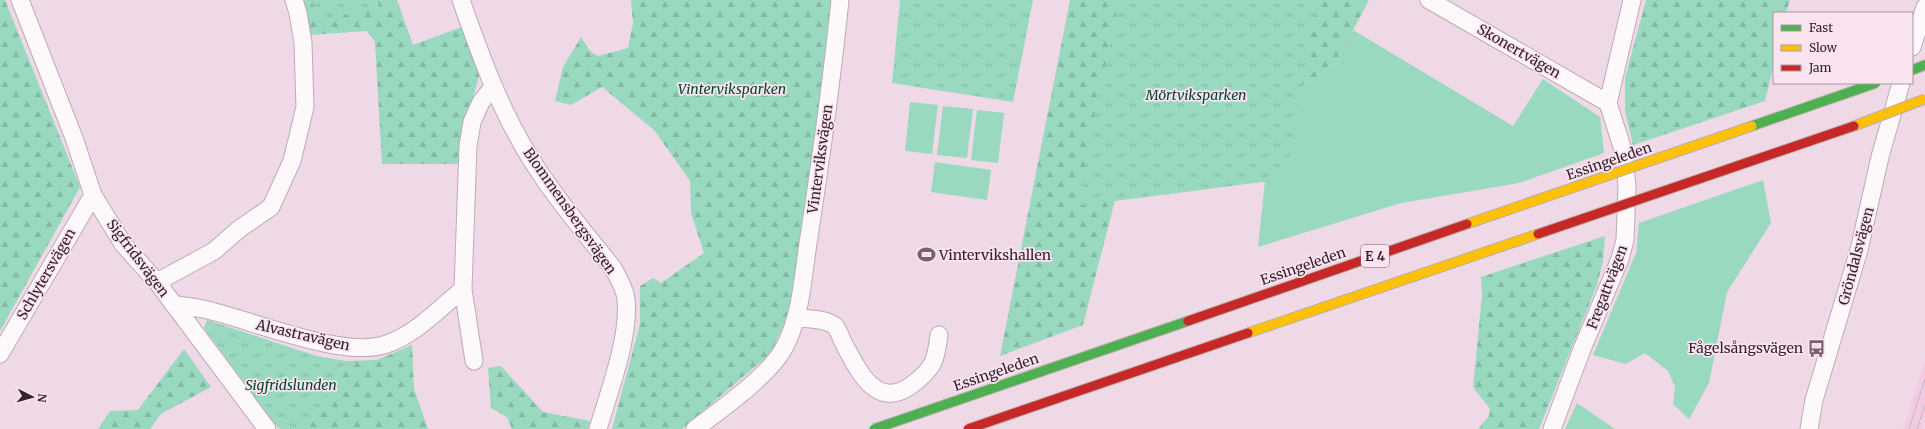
<svg xmlns="http://www.w3.org/2000/svg" width="1925" height="429" font-family="Merriweather,serif">
	<defs>
		<pattern id="forest-firs" width="22" height="20" patternUnits="userSpaceOnUse"><rect width="22" height="20" fill="#99d9bf"/><path d="M5 1l3.5 6h-7zM16 11l3.5 6h-7z" fill="#84baa4"/></pattern>
		<pattern id="park-tufts" width="24" height="20" patternUnits="userSpaceOnUse"><rect width="24" height="20" fill="#99d9bf"/><path d="M3 7l-1-3M5 7V3M7 7l1-3M15 17l-1-3M17 17v-4M19 17l1-3" fill="none" stroke="#84baa4"/></pattern>
	</defs>
	<rect width="100%" height="100%" fill="#efd9e7"/>
	<path fill="#f3cae4" d="M 1925,361 L 1925,420 L 1922,429 L 1903,429 Z"/>
	<path fill="#99d9bf" d="M 1353,30 L 1513,126 L 1543,79 L 1600,117 L 1604,153 L 1519,183 L 1401,203 L 1258,247 L 1273,105 L 1335,64 Z
		M 910,102 L 938,105 L 932,154 L 905,151 Z
		M 943,106 L 973,109 L 967,158 L 937,155 Z
		M 977,110 L 1004,113 L 998,163 L 971,160 Z
		M 935,162 L 991,170 L 987,200 L 931,192 Z
		M 1763,180 L 1771,223 L 1727,292 L 1709,383 L 1689,419 L 1673,404 L 1675,387 L 1668,371 L 1645,353 L 1626,364 L 1593,355 L 1636,253 L 1639,223 Z
		M 1577,403 L 1615,429 L 1565,429 Z"/>
	<path fill="url(#forest-firs)" d="M 0,0 L 5,0 L 80,187 L 0,331 Z
		M 301,0 L 397,0 L 413,45 L 462,27 L 479,76 L 460,145 L 458,164 L 382,164 L 375,42 L 367,31 L 309,35 Z
		M 631,0 L 833,0 L 821,92 L 789,314 L 770,354 L 682,429 L 612,429 L 640,324 L 640,286 L 653,278 L 661,283 L 704,253 L 691,213 L 690,181 L 654,130 L 602,87 L 571,105 L 555,101 L 563,67 L 581,37 L 590,51 L 598,56 L 628,48 L 633,23 Z
		M 1070,0 L 1197,0 L 1134,126 L 1083,325 L 1000,356 Z
		M 1273,0 L 1369,0 L 1335,64 L 1273,105 Z
		M 1646,0 L 1790,0 L 1786,13 L 1774,13 L 1774,64 L 1765,101 L 1633,145 L 1625,111 L 1625,78 Z
		M 1605,236 L 1603,261 L 1597,285 L 1539,429 L 1478,429 L 1489,416 L 1490,409 L 1473,387 L 1482,296 L 1481,277 Z
		M 412,345 L 414,389 L 428,429 L 308,429 L 346,361 L 377,360 Z
		M 184,349 L 211,387 L 161,414 L 150,429 L 98,429 L 110,411 L 138,410 Z
		M 501,366 L 543,412 L 590,421 L 588,429 L 512,429 L 507,417 L 491,408 L 488,368 Z"/>
	<path fill="url(#park-tufts)" d="M 312,0 L 377,0 L 379,7 L 317,21 Z
		M 900,0 L 1033,0 L 1013,102 L 892,83 Z
		M 1119,0 L 1318,0 L 1285,179 L 1076,206 Z
		M 207,320 L 317,356 L 346,361 L 308,429 L 280,429 L 270,419 L 204,328 Z"/>
	<g fill="none" stroke-linecap="round" stroke-linejoin="round">
		<defs>
			<path id="street" d="M 20,0 L 74,138 L 93,195 L 123,244 L 157,282 L 267,429
				M 461,0 C 480,54 499,107 529,156 C 553,195 584,232 613,268 C 618,278 625,288 626,299 C 630,337 609,392 598,429
				M 1429,0 L 1608,103
				M 1912,47 L 1925,7
				M 157,282 L 214,251 L 238,230 L 271,207 L 292,161 L 305,107 L 303,43 L 298,13 L 294,0
				M 463,289 L 474,361
				M 173,304 C 183,306 193,307 203,309 C 250,319 344,360 387,344 C 416,334 440,308 463,289 L 468,146 L 472,122 L 481,102 L 493,87
				M 796,318 C 808,319 825,318 835,326 C 838,329 841,338 843,342 C 858,370 876,412 913,384 C 934,368 936,360 939,335
				M 0,354 L 93,195
				M 695,429 C 720,410 769,376 784,348 C 802,315 803,273 809,237 C 821,158 832,79 840,0
				M 1552,429 L 1582,349 L 1620,259 L 1625,240 L 1627,186 L 1623,150 L 1608,103 L 1632,0
				M 1809,429 L 1814,400 L 1859,250 L 1880,157 L 1901,83"/>
			<path id="fast" d="M 1912,70 L 1925,65"/>
		</defs>
		<use href="#street" stroke="#beaab7" stroke-width="19"/>
		<use href="#fast" stroke="#bbaea8" stroke-width="11"/>
		<use href="#street" stroke="#fdf9fb" stroke-width="17"/>
		<use href="#fast" stroke="#4caf50" stroke-width="9"/>
		<path stroke="#bfbabd" stroke-width="1" d="M 1909,429 L 1925,379
			M 1917,429 L 1925,405"/>
		<defs>
			<path id="fast-bridge" d="M 1752,126 L 1876,83
				M 874,429 L 1188,321"/>
			<path id="slow-bridge" d="M 1854,126 L 1925,99
				M 1467,224 L 1752,126
				M 1248,333 L 1538,234"/>
			<path id="jam-bridge" d="M 1538,234 L 1854,126
				M 1188,321 L 1467,224
				M 968,429 L 1248,333"/>
		</defs>
		<use href="#fast-bridge" stroke="#bbaea8" stroke-width="11" stroke-linecap="butt"/>
		<use href="#slow-bridge" stroke="#bbaea8" stroke-width="11" stroke-linecap="butt"/>
		<use href="#jam-bridge" stroke="#bbaea8" stroke-width="11" stroke-linecap="butt"/>
		<use href="#fast-bridge" stroke="#4caf50" stroke-width="9"/>
		<use href="#slow-bridge" stroke="#ffc107" stroke-width="9"/>
		<use href="#jam-bridge" stroke="#c62828" stroke-width="9"/>
	</g>
	<defs>
		<symbol id="stadium-bare" viewBox="-9 -9 18 18"><path d="M0-5a6.5 5 0 1 0 0 10a6.5 5 0 1 0 0-10ZM-3.5-1.8h7v3.6h-7Z" fill="#76626f" stroke="#f9e4f0" stroke-width="2.5" paint-order="stroke"/></symbol>
		<symbol id="bus-bare" viewBox="-9 -9 18 18"><path d="M-5-6H5V4H4V6H2V4H-2V6H-4V4H-5ZM-3.5-4V0h7V-4ZM-3.5 1.2v1.5H-2V1.2ZM2 1.2v1.5H3.5V1.2Z" fill="#76626f" stroke="#f9e4f0" stroke-width="2.5" paint-order="stroke"/></symbol>
	</defs>
	<g fill-rule="evenodd">
		<use href="#stadium-bare" x="914" y="242" width="25" height="25"/>
		<use href="#bus-bare" x="1804" y="336" width="25" height="25"/>
	</g>
	<g text-anchor="middle" dominant-baseline="central" stroke-width="3.5" stroke-linejoin="round" paint-order="stroke">
		<rect fill="#f9e4f0" stroke="#705c68" stroke-width="1" x="1361" y="245" width="28" height="22" rx="3"/>
		<g font-size="13" font-weight="bold" fill="#35222e">
			<text x="1375" y="256">E 4</text>
		</g>
		<g font-size="14" fill="#35222e" stroke="#f9e4f0">
			<text transform="translate(1519 51) rotate(30)">Skonertvägen</text>
			<text transform="translate(820 159) rotate(-82)">Vinterviksvägen</text>
			<text transform="translate(1609 161) rotate(-19)">Essingeleden</text>
			<text transform="translate(570 211) rotate(55)">Blommensbergsvägen</text>
			<text transform="translate(1856 256) rotate(-75)">Gröndalsvägen</text>
			<text transform="translate(138 258) rotate(53)">Sigfridsvägen</text>
			<text transform="translate(1303 266) rotate(-19)">Essingeleden</text>
			<text transform="translate(46 274) rotate(-60)">Schlytersvägen</text>
			<text transform="translate(1607 287) rotate(-69)">Fregattvägen</text>
			<text transform="translate(303 335) rotate(13)">Alvastravägen</text>
			<text transform="translate(996 372) rotate(-19)">Essingeleden</text>
		</g>
		<g font-size="14" font-style="italic" fill="#07442d" stroke="#f9e4f0">
			<text x="732" y="89">Vinterviksparken</text>
			<text x="1196" y="95">Mörtviksparken</text>
			<text x="291" y="385">Sigfridslunden</text>
		</g>
		<g font-size="14" fill="#35222e" stroke="#f9e4f0" text-anchor="start">
			<text x="939" y="255">Vintervikshallen</text>
			<text x="1803" y="348" text-anchor="end">Fågelsångsvägen</text>
		</g>
	</g>
	<rect x="1773" y="12" width="140" height="72" fill="#f9e4f0" stroke="#ab96a2"/>
	<rect x="1781" y="25" width="20" height="6" fill="#4caf50" stroke="#ab96a2"/>
	<text x="1809" y="32" font-size="12" fill="#35222e">Fast</text>
	<rect x="1781" y="45" width="20" height="6" fill="#ffc107" stroke="#ab96a2"/>
	<text x="1809" y="52" font-size="12" fill="#35222e">Slow</text>
	<rect x="1781" y="65" width="20" height="6" fill="#c62828" stroke="#ab96a2"/>
	<text x="1809" y="72" font-size="12" fill="#35222e">Jam</text>
	<g transform="translate(32 397) rotate(96)" stroke="#f9e4f0" stroke-width="3" paint-order="stroke">
	<path d="M0-3L7 15L0 10L-7 15Z" fill="#35222e"/>
	<text y="-6" font-size="11" font-weight="bold" text-anchor="middle" fill="#35222e">N</text>
	</g>
</svg>
